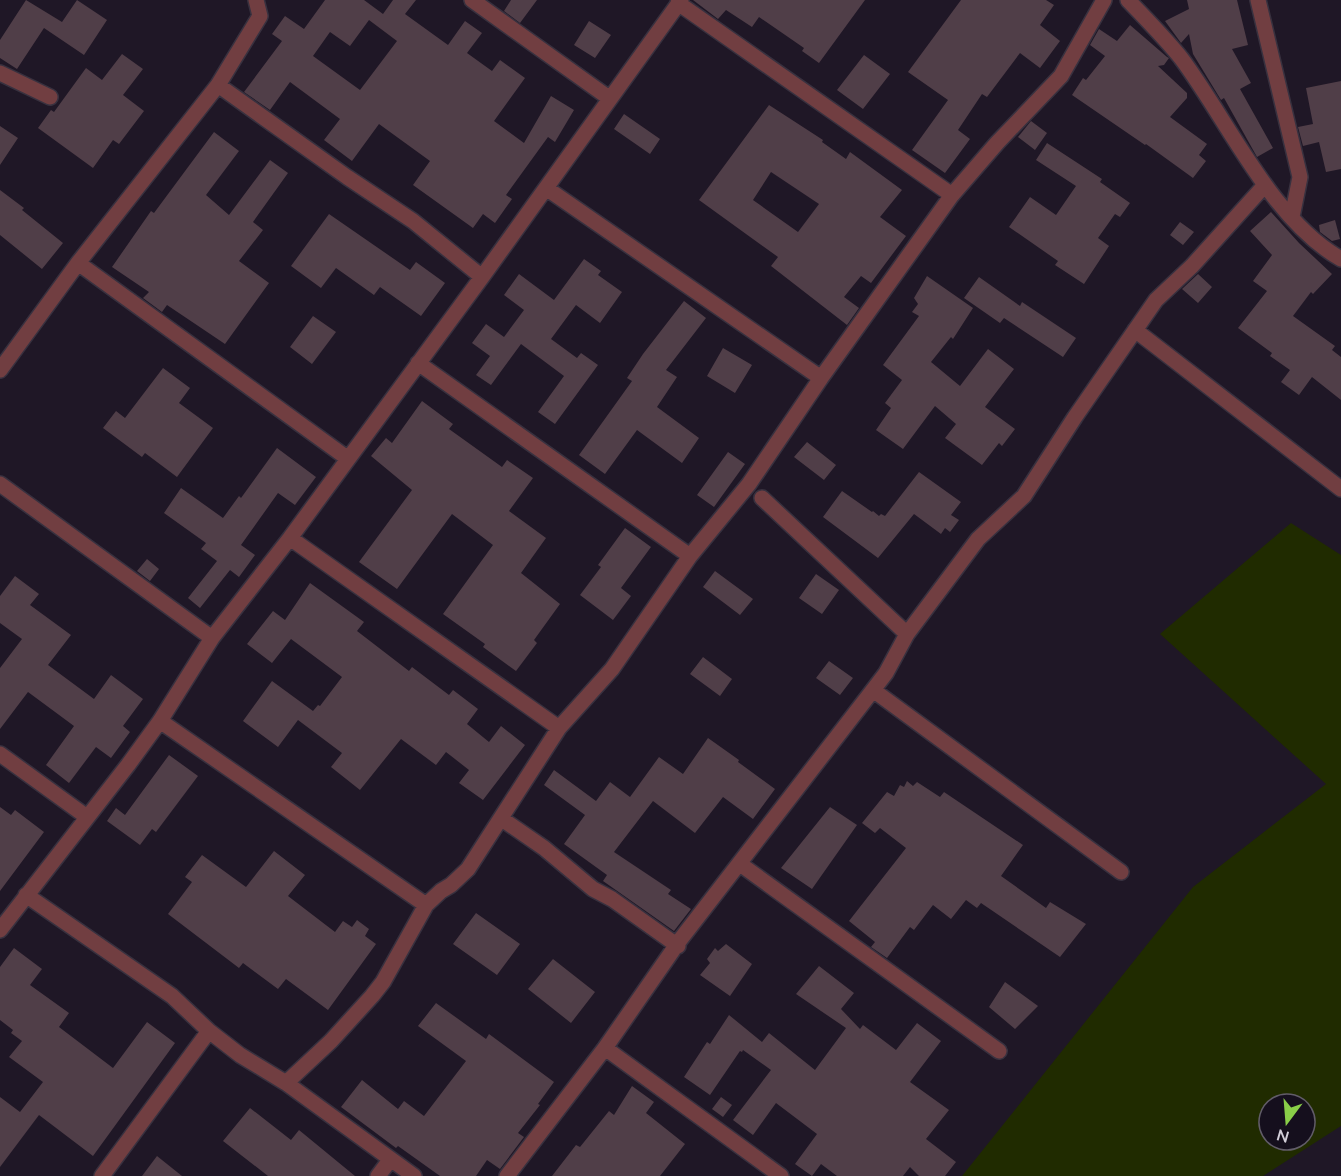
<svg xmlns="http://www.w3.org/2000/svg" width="1341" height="1176" font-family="Mulish,sans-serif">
	<rect width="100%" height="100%" fill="#1f1726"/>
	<path fill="#202b00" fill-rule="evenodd" d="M 1291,523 L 1341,555 L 1341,1126 L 1263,1176 L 962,1176 L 1193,887 L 1326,784 L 1160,634 ZM 1269,1104 L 1305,1104 L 1305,1140 L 1269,1140 Z"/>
	<path fill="#503e48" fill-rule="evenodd" d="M 26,0 L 62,22 L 77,0 L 107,20 L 84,55 L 44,28 L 17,69 L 0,58 L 0,40 Z
		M 325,0 L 364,0 L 383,14 L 393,0 L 416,0 L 405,14 L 448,45 L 465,21 L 482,33 L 467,53 L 492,71 L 500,60 L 525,78 L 494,121 L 524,143 L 551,96 L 574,110 L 555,142 L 548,137 L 506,195 L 512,199 L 495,223 L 483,214 L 473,228 L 413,185 L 430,161 L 379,124 L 352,161 L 324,140 L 340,119 L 290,82 L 270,110 L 244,92 L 282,41 L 272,34 L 285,16 L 304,29 ZM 369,20 L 397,41 L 360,90 L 313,56 L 330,32 L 350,46 Z
		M 511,0 L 537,0 L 520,23 L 504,11 Z
		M 693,0 L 865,0 L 819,63 L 802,51 L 804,48 L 759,17 L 752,27 L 726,10 L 718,19 Z
		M 961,0 L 1046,0 L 1054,5 L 1040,25 L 1060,41 L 1040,68 L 1020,53 L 987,97 L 982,94 L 958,130 L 970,139 L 945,173 L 912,150 L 948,100 L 908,72 Z
		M 1187,0 L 1237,0 L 1248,45 L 1232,49 L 1251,83 L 1240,89 L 1273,148 L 1257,157 L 1224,98 L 1221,100 L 1193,54 L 1189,34 L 1181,43 L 1165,21 L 1189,9 Z
		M 589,21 L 611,35 L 595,58 L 574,45 Z
		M 1130,25 L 1167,57 L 1169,58 L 1164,65 L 1158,66 L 1187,93 L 1187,98 L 1170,117 L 1207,144 L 1199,155 L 1206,161 L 1193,178 L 1146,144 L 1145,145 L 1072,95 L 1083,78 L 1086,80 L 1105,56 L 1090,45 L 1099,29 L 1117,41 Z
		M 122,54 L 143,69 L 123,95 L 144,111 L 119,144 L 113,140 L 93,168 L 38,128 L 51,110 L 54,112 L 86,68 L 102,80 Z
		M 864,55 L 890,74 L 863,109 L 837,90 Z
		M 1341,81 L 1341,169 L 1326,172 L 1319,142 L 1303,146 L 1298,127 L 1313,124 L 1306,88 Z
		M 769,105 L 823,140 L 822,142 L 846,159 L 850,152 L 902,190 L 880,217 L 906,236 L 871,283 L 861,276 L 844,297 L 859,308 L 847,325 L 771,266 L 778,257 L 699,200 ZM 771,172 L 819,204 L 798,232 L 753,200 Z
		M 624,114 L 660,139 L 650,154 L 614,129 Z
		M 1031,121 L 1047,133 L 1035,150 L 1018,137 Z
		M 0,126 L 18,138 L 0,165 Z
		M 214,132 L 239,151 L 206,195 L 229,215 L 270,160 L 288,173 L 253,222 L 263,230 L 239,261 L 269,283 L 225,344 L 167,305 L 162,312 L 143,298 L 149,292 L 112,267 L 151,211 L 154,213 Z
		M 1047,143 L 1102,179 L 1100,182 L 1130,203 L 1120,217 L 1115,214 L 1098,238 L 1109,246 L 1084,284 L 1055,265 L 1058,261 L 1009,227 L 1030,197 L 1056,215 L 1076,186 L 1036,160 Z
		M 0,190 L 24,208 L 22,210 L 63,243 L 42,269 L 0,235 Z
		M 1271,212 L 1299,243 L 1332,274 L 1313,294 L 1311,292 L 1293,316 L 1335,346 L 1332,350 L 1341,357 L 1341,400 L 1312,377 L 1299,395 L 1281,382 L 1290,370 L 1270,356 L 1272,353 L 1238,328 L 1267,291 L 1253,281 L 1272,255 L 1250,231 Z
		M 329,214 L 410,270 L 416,262 L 445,283 L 421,316 L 380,287 L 374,295 L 336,268 L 321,288 L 291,266 Z
		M 1335,220 L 1340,239 L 1332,241 L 1320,232 L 1319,225 Z
		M 1180,222 L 1194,232 L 1183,245 L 1170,235 Z
		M 584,259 L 601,271 L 598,275 L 622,292 L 600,323 L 576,305 L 551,339 L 577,358 L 581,353 L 598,365 L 555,424 L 538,412 L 564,376 L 521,344 L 491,385 L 476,375 L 490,356 L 472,343 L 486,324 L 504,337 L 524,310 L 504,295 L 519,274 L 554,300 Z
		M 1198,274 L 1212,287 L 1198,303 L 1182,289 Z
		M 927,276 L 973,308 L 953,339 L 951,337 L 931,362 L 960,386 L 988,349 L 1014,369 L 985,407 L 1015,429 L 1002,446 L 999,443 L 982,465 L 945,438 L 956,424 L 935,406 L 903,449 L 876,430 L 891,408 L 885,403 L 902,380 L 883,365 L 919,316 L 912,312 L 918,304 L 914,298 Z
		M 979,277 L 1020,306 L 1022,302 L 1076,338 L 1063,357 L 1004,318 L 1000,323 L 964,298 Z
		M 684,301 L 706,318 L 666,370 L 677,377 L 657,407 L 699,438 L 682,463 L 637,430 L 605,474 L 579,455 L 632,381 L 627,378 L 643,354 Z
		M 313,316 L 336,332 L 312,364 L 290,347 Z
		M 723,348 L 752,365 L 735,393 L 707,376 Z
		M 163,368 L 190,388 L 179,403 L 213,428 L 177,477 L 145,453 L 142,457 L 103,428 L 116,411 L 125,418 Z
		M 422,401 L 453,424 L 449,429 L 502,467 L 507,460 L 533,478 L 509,511 L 546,538 L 521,573 L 560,604 L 534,640 L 537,643 L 516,671 L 483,647 L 485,644 L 443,614 L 493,545 L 452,514 L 397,589 L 359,562 L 412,490 L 371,456 L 386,438 L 392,443 Z
		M 807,442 L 836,465 L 824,480 L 794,457 Z
		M 277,448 L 316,477 L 295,505 L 278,493 L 241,545 L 255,555 L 239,577 L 230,570 L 200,608 L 188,598 L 217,561 L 201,549 L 206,543 L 164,513 L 181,488 L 223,518 L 239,496 L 241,498 Z
		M 728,452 L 745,464 L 714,507 L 697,495 Z
		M 919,472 L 961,502 L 951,515 L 959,520 L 950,532 L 945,528 L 941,534 L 914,514 L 878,558 L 823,517 L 842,491 L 872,512 L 873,511 L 879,516 L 881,514 L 885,516 Z
		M 625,528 L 651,547 L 621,588 L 631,596 L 613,620 L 580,595 L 601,567 L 598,565 Z
		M 147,559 L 159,569 L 150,581 L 137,571 Z
		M 715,571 L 753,599 L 740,615 L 703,587 Z
		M 816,574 L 839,590 L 822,614 L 799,598 Z
		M 15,576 L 39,594 L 30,605 L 71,635 L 48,665 L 94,699 L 111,675 L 143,699 L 123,726 L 130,732 L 111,758 L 96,747 L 69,783 L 46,765 L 74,726 L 28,692 L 0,729 L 0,668 L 22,639 L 0,623 L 0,596 Z
		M 310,583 L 364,622 L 357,631 L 409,671 L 412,667 L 449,695 L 453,690 L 478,709 L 467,724 L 489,742 L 501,726 L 525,745 L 483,800 L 459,783 L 469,770 L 446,752 L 436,765 L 401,739 L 360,790 L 331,767 L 342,753 L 298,720 L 278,747 L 243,721 L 272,681 L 313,711 L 318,705 L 320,706 L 342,677 L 291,639 L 272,663 L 247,644 L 273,611 L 285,620 Z
		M 703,657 L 732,679 L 720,696 L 690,674 Z
		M 829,661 L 853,678 L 840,695 L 816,678 Z
		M 708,738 L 739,760 L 738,762 L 775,789 L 753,819 L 723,797 L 695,833 L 653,801 L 614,852 L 671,890 L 668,894 L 691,909 L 674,931 L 603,881 L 607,875 L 564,844 L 585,815 L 544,785 L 554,770 L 596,801 L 610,782 L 630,797 L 659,757 L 683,774 Z
		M 169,755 L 198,776 L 156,832 L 152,829 L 140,845 L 107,821 L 116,808 L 125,815 Z
		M 907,781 L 913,786 L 917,782 L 940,797 L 944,792 L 1023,845 L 1001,876 L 1046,908 L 1050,902 L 1086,924 L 1060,957 L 981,903 L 977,908 L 966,900 L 951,919 L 933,905 L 914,930 L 910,927 L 887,958 L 871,947 L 875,942 L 849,921 L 906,848 L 880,828 L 875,833 L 862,823 L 887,792 L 894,796 L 900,785 L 904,787 Z
		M 0,807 L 11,815 L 15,810 L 44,832 L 0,891 Z
		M 830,807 L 857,825 L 812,889 L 781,868 Z
		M 274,851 L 305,875 L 288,896 L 335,932 L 343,921 L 352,927 L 357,920 L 369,929 L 365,936 L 376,944 L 328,1010 L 286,979 L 278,989 L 243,963 L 239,968 L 168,914 L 192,882 L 185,877 L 202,855 L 246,887 Z
		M 476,913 L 520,944 L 497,975 L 453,944 Z
		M 726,944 L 752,964 L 730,996 L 700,975 L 710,963 L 707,959 L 715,948 L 718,951 Z
		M 14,948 L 42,969 L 30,985 L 69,1013 L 59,1027 L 113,1068 L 147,1022 L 175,1043 L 93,1156 L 39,1115 L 0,1167 L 0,1097 L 20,1112 L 43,1082 L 9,1057 L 22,1041 L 11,1033 L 13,1030 L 0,1020 L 0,967 Z
		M 553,959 L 595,992 L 571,1023 L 528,989 Z
		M 819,966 L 854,993 L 841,1009 L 860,1029 L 863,1025 L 896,1050 L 917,1023 L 941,1041 L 910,1082 L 949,1110 L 926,1139 L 956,1162 L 945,1176 L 919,1176 L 910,1167 L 903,1176 L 837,1176 L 821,1164 L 812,1176 L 795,1164 L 817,1134 L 776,1103 L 753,1135 L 733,1120 L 771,1070 L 743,1050 L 742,1052 L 740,1051 L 710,1095 L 684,1077 L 707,1042 L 710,1044 L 729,1015 L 762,1042 L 769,1033 L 815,1070 L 846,1028 L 796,994 Z
		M 1005,982 L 1038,1006 L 1015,1029 L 989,1007 Z
		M 436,1003 L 486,1039 L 489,1034 L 554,1082 L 538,1104 L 540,1105 L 518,1133 L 524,1137 L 500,1169 L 487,1160 L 476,1176 L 440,1176 L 398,1146 L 396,1148 L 341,1107 L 362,1080 L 398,1109 L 404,1101 L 424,1116 L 466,1061 L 418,1026 Z
		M 632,1086 L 654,1102 L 646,1113 L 685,1144 L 660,1176 L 552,1176 L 576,1145 L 580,1147 L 609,1111 L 614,1115 Z
		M 721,1097 L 732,1105 L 723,1117 L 712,1109 Z
		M 250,1108 L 291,1140 L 299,1130 L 355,1176 L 268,1176 L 223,1141 Z
		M 157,1156 L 182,1176 L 142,1176 Z"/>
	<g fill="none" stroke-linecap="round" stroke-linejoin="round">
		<defs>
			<path id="street" d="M 472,0 L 609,98
				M 1128,0 C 1146,19 1165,38 1181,58 C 1229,122 1271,219 1341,259
				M 1258,0 L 1300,177 L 1292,217
				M 678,3 L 952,195
				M 0,73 L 50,97
				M 218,85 L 347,177 L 413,221 L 482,277
				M 546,188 L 821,378
				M 78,263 L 347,458
				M 1135,330 L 1341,489
				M 418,363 L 690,556
				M 0,370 L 78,263 L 218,85 L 260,16 L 256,0
				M 0,484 L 212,638
				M 762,498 L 907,634
				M 290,538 L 559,728
				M 873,690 L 1121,872
				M 160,721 L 426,905
				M 0,754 L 87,817
				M 502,819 L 544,848 L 593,889 L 612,899 L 678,946
				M 740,864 L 999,1051
				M 26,895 L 172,996 L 209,1031 L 240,1055 L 286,1083 L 414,1176
				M 0,930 L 128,765 L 160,721 L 212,638 L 290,538 L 482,277 L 681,0
				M 605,1048 L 781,1176
				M 286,1083 L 331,1041 L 372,996 L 383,982 L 426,905 L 441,891 L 451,885 L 468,869 L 559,728 L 612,669 L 690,556 L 749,484 L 821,378 L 952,195 L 997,143 L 1061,76 L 1104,0
				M 102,1176 L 209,1031
				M 378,1176 L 390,1160
				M 507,1176 L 605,1048 L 680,940 L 873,690 L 886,673 L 907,634 L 978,539 L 1024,496 L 1075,417 L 1156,300 L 1192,266 L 1265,185"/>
		</defs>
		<use href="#street" stroke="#38313f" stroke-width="18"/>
		<use href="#street" stroke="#713e41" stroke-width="15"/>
	</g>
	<g transform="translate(1287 1122) rotate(196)"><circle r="28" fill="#150f1d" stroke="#615c68" stroke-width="1.5"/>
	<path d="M0-4.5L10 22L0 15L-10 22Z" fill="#89ce48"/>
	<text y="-9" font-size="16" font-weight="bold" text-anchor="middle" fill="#d3cfd9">N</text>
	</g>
</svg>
